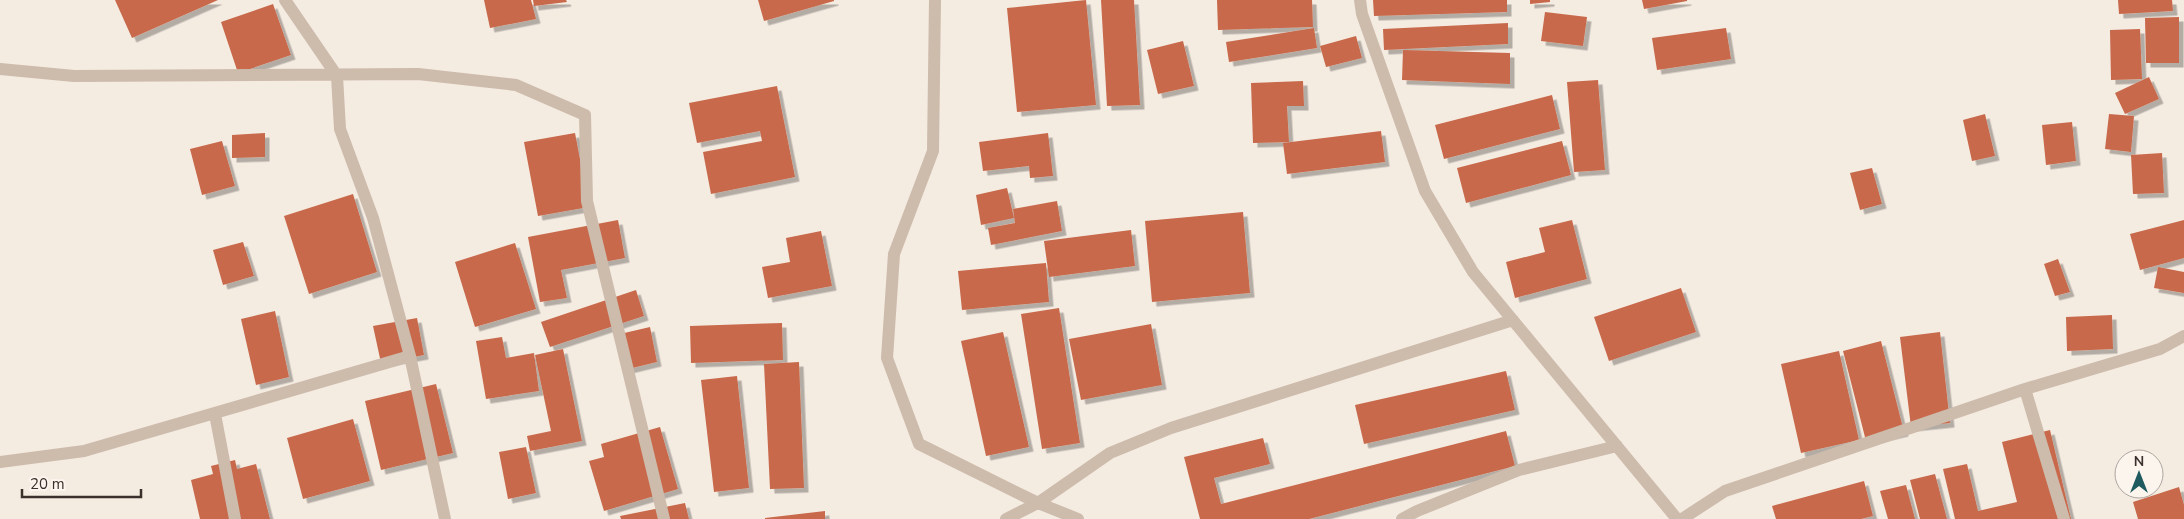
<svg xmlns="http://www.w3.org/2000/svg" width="2184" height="519" font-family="'Nunito Sans',sans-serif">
	<defs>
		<filter id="shadow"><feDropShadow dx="4.5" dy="4.5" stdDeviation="0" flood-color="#0004"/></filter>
	</defs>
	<rect width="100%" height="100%" fill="#f4ebe1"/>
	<path fill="#c8694b" filter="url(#shadow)" d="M 115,0 L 218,0 L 132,38 Z
		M 484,0 L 531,0 L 536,19 L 490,28 Z
		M 533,0 L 566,0 L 567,2 L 534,6 Z
		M 758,0 L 834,0 L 834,1 L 764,21 Z
		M 1086,0 L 1096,105 L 1017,112 L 1007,8 Z
		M 1101,0 L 1134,0 L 1140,105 L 1107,106 Z
		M 1217,0 L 1312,0 L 1313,27 L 1218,30 Z
		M 1373,0 L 1507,0 L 1507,12 L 1374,16 Z
		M 1530,0 L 1550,0 L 1550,2 L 1530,4 Z
		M 1642,0 L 1687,0 L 1687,1 L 1644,9 Z
		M 2118,0 L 2172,0 L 2173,11 L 2119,14 Z
		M 273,4 L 291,55 L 238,73 L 221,22 Z
		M 1545,12 L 1587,17 L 1583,46 L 1541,41 Z
		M 2179,17 L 2179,63 L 2146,63 L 2145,18 Z
		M 1508,23 L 1508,44 L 1384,50 L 1383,29 Z
		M 1314,28 L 1317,48 L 1229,62 L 1226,42 Z
		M 1726,28 L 1731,59 L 1657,70 L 1652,38 Z
		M 2140,29 L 2142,79 L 2111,80 L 2110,30 Z
		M 1356,36 L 1362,58 L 1326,67 L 1320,46 Z
		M 1183,41 L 1194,86 L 1158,94 L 1147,50 Z
		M 1403,50 L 1510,53 L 1510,84 L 1402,80 Z
		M 2149,77 L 2159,99 L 2125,114 L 2115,93 Z
		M 1598,80 L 1605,170 L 1574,172 L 1567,82 Z
		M 1303,81 L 1304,106 L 1287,106 L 1289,142 L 1253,143 L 1251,83 Z
		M 777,86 L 795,177 L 711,194 L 703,152 L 762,141 L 760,131 L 697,143 L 689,103 Z
		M 1552,95 L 1560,129 L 1444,159 L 1435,125 Z
		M 1985,114 L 1995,156 L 1972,161 L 1963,120 Z
		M 2109,114 L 2134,116 L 2131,152 L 2105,149 Z
		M 2072,122 L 2076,161 L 2046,165 L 2042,125 Z
		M 1381,131 L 1385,162 L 1287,174 L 1283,143 Z
		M 265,133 L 265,157 L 232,158 L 232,135 Z
		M 575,133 L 589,207 L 538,216 L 524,142 Z
		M 1048,133 L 1053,176 L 1030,178 L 1029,166 L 983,171 L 979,142 Z
		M 222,141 L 235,186 L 202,195 L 190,149 Z
		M 1562,141 L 1571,175 L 1466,203 L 1457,168 Z
		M 2162,153 L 2164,193 L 2133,194 L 2131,155 Z
		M 1872,168 L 1882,204 L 1860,210 L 1850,173 Z
		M 1007,188 L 1014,218 L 981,225 L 976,195 Z
		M 353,194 L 377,272 L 309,294 L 284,216 Z
		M 1057,201 L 1062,231 L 991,245 L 988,228 L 1015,223 L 1013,209 Z
		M 1243,212 L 1250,293 L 1152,302 L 1145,221 Z
		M 618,220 L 625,258 L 561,270 L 567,298 L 540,302 L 528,237 Z
		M 1572,220 L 1587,279 L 1515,298 L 1506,262 L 1545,252 L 1539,228 Z
		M 2184,220 L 2184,258 L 2140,270 L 2130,234 Z
		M 1131,230 L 1135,266 L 1049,277 L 1044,241 Z
		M 821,231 L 832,286 L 768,298 L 762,267 L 790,262 L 786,238 Z
		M 243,242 L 254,276 L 223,285 L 213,250 Z
		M 515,243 L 536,309 L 475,327 L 455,262 Z
		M 2058,259 L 2070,292 L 2055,296 L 2044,264 Z
		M 1046,263 L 1049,302 L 962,310 L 958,271 Z
		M 2158,267 L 2184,272 L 2184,293 L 2154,288 Z
		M 1681,288 L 1696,332 L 1609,361 L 1594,317 Z
		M 636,290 L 644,316 L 550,347 L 541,322 Z
		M 1059,308 L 1080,443 L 1042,449 L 1021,314 Z
		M 275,311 L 289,377 L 256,385 L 241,319 Z
		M 2112,315 L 2113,349 L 2067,351 L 2066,317 Z
		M 417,318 L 424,355 L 381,363 L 373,326 Z
		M 782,323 L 783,360 L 691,363 L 690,326 Z
		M 1151,324 L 1162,385 L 1081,400 L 1069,339 Z
		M 650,327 L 657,362 L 628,369 L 620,334 Z
		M 1003,332 L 1029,447 L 986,456 L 961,341 Z
		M 1940,332 L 1950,423 L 1911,427 L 1900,337 Z
		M 502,337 L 506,358 L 534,353 L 539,391 L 486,399 L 476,341 Z
		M 1881,341 L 1904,432 L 1866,441 L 1843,351 Z
		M 563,349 L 582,441 L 530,451 L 527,436 L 551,431 L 535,355 Z
		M 1839,351 L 1859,440 L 1801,453 L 1781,364 Z
		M 799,362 L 804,488 L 770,489 L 764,364 Z
		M 1506,371 L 1515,410 L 1364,444 L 1355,405 Z
		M 737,376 L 749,488 L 714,492 L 701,380 Z
		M 436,384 L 453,453 L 381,470 L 365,401 Z
		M 353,419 L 370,481 L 303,499 L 287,438 Z
		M 660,427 L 678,489 L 604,511 L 589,461 L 604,457 L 601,444 Z
		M 2050,430 L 2071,519 L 1955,519 L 1943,469 L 1967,464 L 1978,511 L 2017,502 L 2002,442 Z
		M 1506,431 L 1515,466 L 1309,519 L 1200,519 L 1184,457 L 1263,438 L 1270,464 L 1214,478 L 1221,504 Z
		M 526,447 L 536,493 L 508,499 L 499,452 Z
		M 235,460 L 237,469 L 256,464 L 270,519 L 200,519 L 191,480 L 213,474 L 211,466 Z
		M 1935,474 L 1947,519 L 1920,519 L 1910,480 Z
		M 1864,481 L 1873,516 L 1861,519 L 1776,519 L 1772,506 Z
		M 1906,485 L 1915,519 L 1888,519 L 1880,491 Z
		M 2179,487 L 2184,505 L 2184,519 L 2138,519 L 2133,502 Z
		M 685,503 L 689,519 L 621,519 L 620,516 Z
		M 825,511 L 825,519 L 765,519 L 765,518 Z"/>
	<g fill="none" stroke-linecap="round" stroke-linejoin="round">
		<path stroke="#cdbbac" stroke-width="12" d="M 285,0 L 337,76 L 340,129 L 373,218 L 410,356 L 445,519
			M 935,0 L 933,151 L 894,254 L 887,358 L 919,444 L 1038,503 L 1078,519
			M 1360,0 L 1362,14 L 1425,191 L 1473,272 L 1677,519
			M 0,69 L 74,76 L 418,74 L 516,85 L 585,115 L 587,201 L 664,519
			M 2025,389 L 2064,519
			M 215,414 L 235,519
			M 0,462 L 84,451 L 410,356
			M 1006,519 L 1038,503 L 1110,453 L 1171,428 L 1513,320
			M 1402,519 L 1417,511 L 1519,470 L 1617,446
			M 1682,519 L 1725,491 L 2025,389 L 2160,349 L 2184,336"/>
	</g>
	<g transform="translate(2139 474)"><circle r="24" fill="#fbf5ee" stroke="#aea6a0"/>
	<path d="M0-4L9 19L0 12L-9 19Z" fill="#1f5a5e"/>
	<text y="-8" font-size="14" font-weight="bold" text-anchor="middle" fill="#3b302b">N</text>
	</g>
	<path d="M22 489v8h119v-8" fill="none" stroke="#3b302b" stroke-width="2.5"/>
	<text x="30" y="489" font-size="15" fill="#3b302b" stroke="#fbf5ee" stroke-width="4" paint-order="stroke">20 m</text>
</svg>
